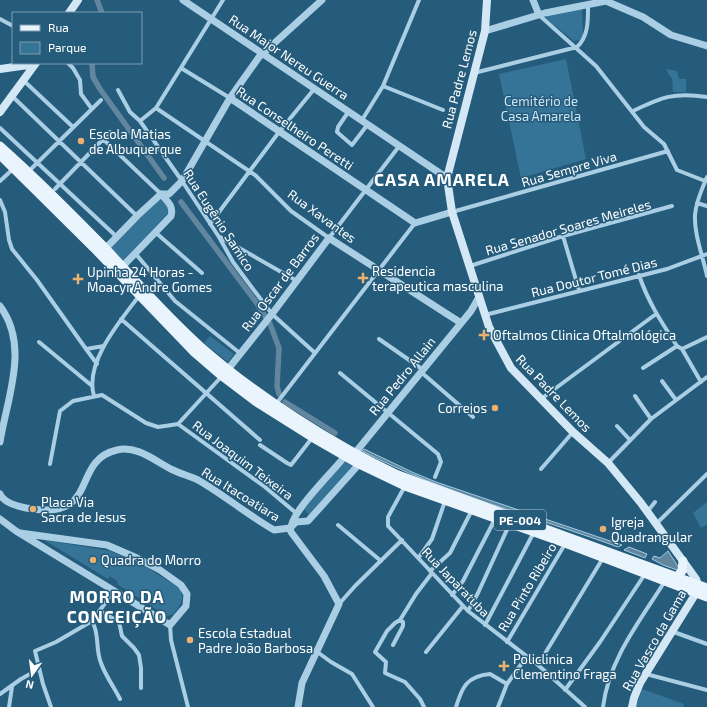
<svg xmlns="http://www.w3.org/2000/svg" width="707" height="707" font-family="'Exo 2',sans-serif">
	<rect width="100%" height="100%" fill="#255b7b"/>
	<path fill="#367497" d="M 582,9 L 583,36 L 580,40 L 574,41 L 546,18 L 547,15 Z
		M 566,59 L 586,159 L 521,178 L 499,74 Z
		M 666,69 L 677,71 L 679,79 L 686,79 L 686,92 L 673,92 L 672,78 L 669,75 Z
		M 159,198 L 169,208 L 168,213 L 123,261 L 110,248 Z
		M 210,336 L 234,354 L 228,362 L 204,343 Z
		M 346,459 L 355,464 L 309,515 L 304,509 L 308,502 Z
		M 707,502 L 707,525 L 701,528 L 693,513 Z
		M 44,540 L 110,551 L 148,568 L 179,588 C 186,598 180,605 174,614 L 167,616 L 117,584 L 118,582 L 110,576 L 108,579 Z
		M 642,689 L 684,704 L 683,707 L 636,707 Z"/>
	<path fill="#61869e" stroke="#9ecce5" d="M 364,449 L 412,472 L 436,482 L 622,545 L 618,547 C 533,516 443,493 362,451 Z
		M 629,547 L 647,554 L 645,558 L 624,550 Z
		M 668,551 L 679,568 L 677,570 L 663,565 L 652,559 L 654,556 L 660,558 Z"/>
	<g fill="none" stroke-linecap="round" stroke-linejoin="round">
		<path stroke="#61869e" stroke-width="5.5" d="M 97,0 L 102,13
			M 92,63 L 93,77 L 100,89 L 164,178
			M 181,202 L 256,302 L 270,324 L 279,348 L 277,386 L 279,394
			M 285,402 L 335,433"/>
		<path stroke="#aacfe4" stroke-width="4" d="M 539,15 L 596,66 L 644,127 L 664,144 L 677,170 L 705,181
			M 0,19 L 13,26
			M 68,63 L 73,68 L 80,80 L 81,94 L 92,109
			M 181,68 L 230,98
			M 474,73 L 577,47 C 589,36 588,19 588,4
			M 23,80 L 73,127
			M 383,86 L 443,110
			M 118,90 L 130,112 L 140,121 L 182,181 L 219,237 L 233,262 L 253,289 L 272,314 L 315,353
			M 12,96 L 137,216
			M 156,108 L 255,175 L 291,211 L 329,238 L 400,145
			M 349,111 L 338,127 L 337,132 L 352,145 L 368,124
			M 633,111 C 662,97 674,92 707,97
			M 362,120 L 383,86 L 419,0
			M 140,121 L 156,108 L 223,0
			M 0,128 L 117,237
			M 103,139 L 161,194
			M 32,168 L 101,100
			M 707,177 C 702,189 696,201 695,215 C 694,235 703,256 707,276
			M 0,181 L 13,169
			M 55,189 L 110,132
			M 0,200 L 5,212 L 9,240 L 12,249 L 37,280 L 86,349 L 104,346
			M 697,203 L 707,206
			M 452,212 L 668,151
			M 210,224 L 279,132 L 315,88
			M 155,232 L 202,273
			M 563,236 L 579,290
			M 220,237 L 297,281
			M 135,253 L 175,301 L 241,354
			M 470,266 L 563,236 L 672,206
			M 639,275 C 648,302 662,323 677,346 L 682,349 L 701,382
			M 485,315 L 667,269 L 707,254
			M 121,319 L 260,440
			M 379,339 L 422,369
			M 39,342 L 91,385
			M 86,349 L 97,364
			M 682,349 L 707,337
			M 643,368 L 677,346
			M 421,372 L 473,417
			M 340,373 L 438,454 L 441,462 L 435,477
			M 662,381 L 676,400
			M 94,396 C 84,363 120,321 139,296
			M 635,396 L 651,419
			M 541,399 L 656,314
			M 276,404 L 415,223
			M 178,424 L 265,487 L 296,513
			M 617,426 L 630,440
			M 260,445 L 287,463 L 291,465 L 312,438
			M 608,463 L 651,419 L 707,377
			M 50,464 L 60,411 L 73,401 L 102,395 L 146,423 L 158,427 L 165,426 L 178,424 L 222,376
			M 541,469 L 573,432
			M 405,486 L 388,517 L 388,526 L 468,611 L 538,665 L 585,707
			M 647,512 L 655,502
			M 656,524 L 707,474
			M 338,525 L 381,561
			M 419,557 L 432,539 L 445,501
			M 430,571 L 450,553 L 472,510
			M 452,595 L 463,581 L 495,519
			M 339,604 L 355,586 L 402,540
			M 100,611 L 119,622 L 122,636 L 134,648 L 139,655 L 141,668 L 141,688
			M 468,611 L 478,593 L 510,523
			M 92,621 C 100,634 95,649 101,663 C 105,675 114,687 120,699
			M 170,625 L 171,640 L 188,707
			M 485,625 L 534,532
			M 671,631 L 707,644
			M 507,642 L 565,544
			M 393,645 L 403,626 L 403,622 L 400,620
			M 316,651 L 331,662 L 352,674 L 373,707
			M 426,652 L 463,606
			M 538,665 L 603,558
			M 646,674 L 707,690
			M 565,690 L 600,642 L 645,574
			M 0,694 L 21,679 L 39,669
			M 9,707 L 12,687
			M 51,707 L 43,684 L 35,651 L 56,642 L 92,621 L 114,591
			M 424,707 L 420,699 L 405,682 L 385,673 L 386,662 L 375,652 L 387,631 L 395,623 L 400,620 L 416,594 L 432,573
			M 456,707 C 462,687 467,676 490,674 L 507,684
			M 498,707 L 507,684 L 527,656
			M 603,707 C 609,659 640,621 665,581"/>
		<path stroke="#aacfe4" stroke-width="7" d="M 183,0 L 447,178
			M 533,0 L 539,15
			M 485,31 L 545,13 L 606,1 L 643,17 L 671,35 L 707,46
			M 230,98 L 415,223 L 452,212
			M 161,194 L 169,194 L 182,181 L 230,98 L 259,57 L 322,0
			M 105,249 L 137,216 L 161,194 C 167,201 174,206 171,216 L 122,267
			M 0,306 C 30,346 7,398 0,442
			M 225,373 L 272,314 L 329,238 L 461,323
			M 355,453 L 471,311 L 479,297
			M 0,494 C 4,503 17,506 26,508 C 102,522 69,461 117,450 C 138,445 156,462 173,470 C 181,474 190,476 198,480 C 224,495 248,515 274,530 L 290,528
			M 0,519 L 16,531 L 170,625 L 186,606 L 187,594 L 181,585 L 160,570 L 137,558 L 107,545 L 20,533
			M 291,527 L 296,522 L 308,521 L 361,462
			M 298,707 L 302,683 L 339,604 L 324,576 L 291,532 C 286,516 334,471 345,456"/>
		<path stroke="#d3e7f4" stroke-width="8" d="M 487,0 L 485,31 L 447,178 L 452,212 L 489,327 L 511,368 L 573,432 L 608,463 L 641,503 L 696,579 L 698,585 L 696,593 L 640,683 L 634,698 L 632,707
			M 69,13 L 78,0
			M 0,69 L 35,64
			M 0,112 L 36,63"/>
		<path stroke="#eaf4fc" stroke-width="9" d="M 0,146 C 37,179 72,214 106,249 C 137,282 167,317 201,347 C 256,395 331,444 398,475 L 707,588
			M 0,155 L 94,248 L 193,351 L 222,376 L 255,401 L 312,437 L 359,464 L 405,486 L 565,543 L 707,597
			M 677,577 L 682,571 L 683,561"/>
	</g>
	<g fill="#edb16f" stroke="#255b7b" stroke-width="1.5">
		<circle cx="81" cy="141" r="4"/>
		<path d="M361 272h4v4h4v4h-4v4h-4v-4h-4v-4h4z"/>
		<path d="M76 273h4v4h4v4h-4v4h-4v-4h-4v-4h4z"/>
		<path d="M482 329h4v4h4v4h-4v4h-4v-4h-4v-4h4z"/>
		<circle cx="495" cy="408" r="4"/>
		<circle cx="33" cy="509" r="4"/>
		<circle cx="603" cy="529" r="4"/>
		<circle cx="93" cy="560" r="4"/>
		<circle cx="190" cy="640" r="4"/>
		<path d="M502 660h4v4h4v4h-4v4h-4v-4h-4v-4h4z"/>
	</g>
	<g text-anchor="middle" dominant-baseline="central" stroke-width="3" stroke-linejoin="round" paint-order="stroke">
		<rect fill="#255b7b" stroke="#beced7" stroke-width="1" x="494" y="510" width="52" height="20" rx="3"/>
		<g font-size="12" font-weight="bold" fill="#fff">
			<text x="520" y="520">PE-004</text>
		</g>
		<g font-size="13" fill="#fff" stroke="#255b7b">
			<text transform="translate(289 57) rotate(34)">Rua Major Nereu Guerra</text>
			<text transform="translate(459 79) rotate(-75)">Rua Padre Lemos</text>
			<text transform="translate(295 128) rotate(34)">Rua Conselheiro Peretti</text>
			<text transform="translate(569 169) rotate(-16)">Rua Sempre Viva</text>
			<text transform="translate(322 216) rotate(36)">Rua Xavantes</text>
			<text transform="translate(219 220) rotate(57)">Rua Eugênio Samico</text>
			<text transform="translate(568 227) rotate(-16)">Rua Senador Soares Meireles</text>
			<text transform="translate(594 277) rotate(-14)">Rua Doutor Tomé Dias</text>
			<text transform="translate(280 282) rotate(-53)">Rua Oscar de Barros</text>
			<text transform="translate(402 376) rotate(-51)">Rua Pedro Allain</text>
			<text transform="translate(554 393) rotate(46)">Rua Padre Lemos</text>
			<text transform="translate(243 460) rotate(37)">Rua Joaquim Teixeira</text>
			<text transform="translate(241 494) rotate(32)">Rua Itacoatiara</text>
			<text transform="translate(456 582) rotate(46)">Rua Japaratuba</text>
			<text transform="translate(527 587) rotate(-59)">Rua Pinto Ribeiro</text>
			<text transform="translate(654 640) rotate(-60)">Rua Vasco da Gama</text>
		</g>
		<g font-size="13" fill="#cce5f4" stroke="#255b7b">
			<text x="541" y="101">Cemitério de<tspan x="541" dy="15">Casa Amarela</tspan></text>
		</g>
		<g font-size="13" fill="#fff" stroke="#255b7b" text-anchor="start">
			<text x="89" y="134">Escola Matias<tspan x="89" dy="15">de Albuquerque</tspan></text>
			<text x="372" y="271">Residencia<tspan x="372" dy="15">terapeutica masculina</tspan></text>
			<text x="87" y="272">Upinha 24 Horas -<tspan x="87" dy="15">Moacyr Andre Gomes</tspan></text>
			<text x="493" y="335">Oftalmos Clinica Oftalmológica</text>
			<text x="487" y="408" text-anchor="end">Correios</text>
			<text x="41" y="502">Placa Via<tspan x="41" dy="15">Sacra de Jesus</tspan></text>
			<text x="611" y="522">Igreja<tspan x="611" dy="15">Quadrangular</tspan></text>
			<text x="101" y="560">Quadra do Morro</text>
			<text x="198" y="633">Escola Estadual<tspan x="198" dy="15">Padre João Barbosa</tspan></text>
			<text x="513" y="659">Policlinica<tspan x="513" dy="15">Clementino Fraga</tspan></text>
		</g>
		<g font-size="17" font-weight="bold" letter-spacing="1" fill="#fff" stroke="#255b7b">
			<text x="442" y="179">CASA AMARELA</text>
			<text x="117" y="596">MORRO DA<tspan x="117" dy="20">CONCEIÇÃO</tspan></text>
		</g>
	</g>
	<rect x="12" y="12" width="130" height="52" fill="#255b7b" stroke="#7c9db0"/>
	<rect x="20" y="25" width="20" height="6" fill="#eaf4fc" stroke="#7c9db0"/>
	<text x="48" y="32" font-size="12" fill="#ffffff">Rua</text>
	<rect x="20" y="42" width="20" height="12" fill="#367497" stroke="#7c9db0"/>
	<text x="48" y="52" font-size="12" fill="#ffffff">Parque</text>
	<g transform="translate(32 675) rotate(194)" stroke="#255b7b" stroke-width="3" paint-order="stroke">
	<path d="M0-3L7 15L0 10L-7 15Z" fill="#ffffff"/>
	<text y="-6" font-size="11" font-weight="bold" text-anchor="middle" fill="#ffffff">N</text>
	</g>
</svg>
